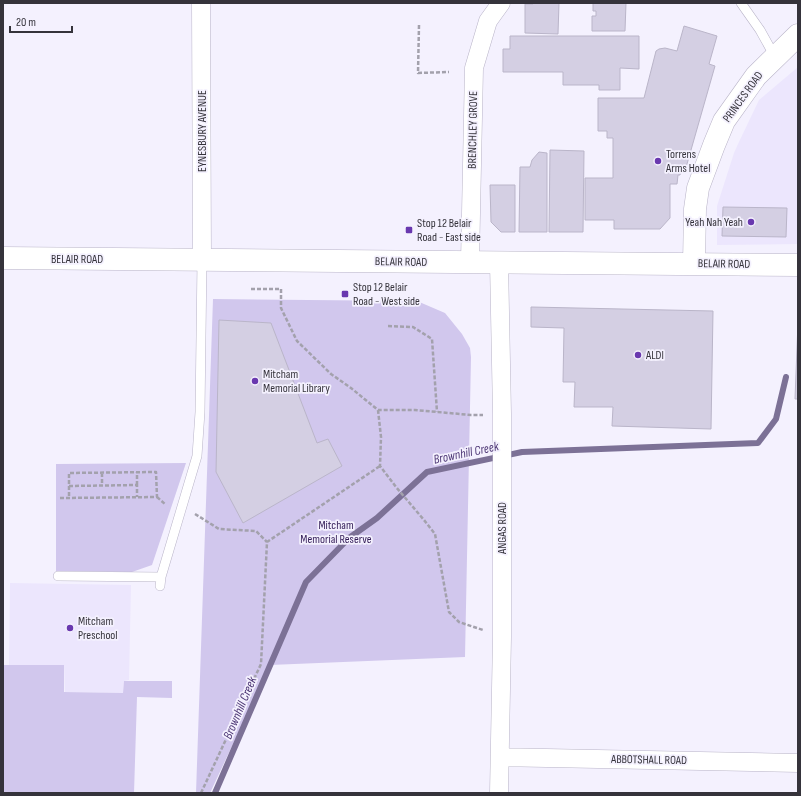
<svg xmlns="http://www.w3.org/2000/svg" width="801" height="796" font-family="'Sofia Sans Condensed',sans-serif">
	<rect width="100%" height="100%" fill="#f4f1fe"/>
	<path fill="#ece6fd" d="M 798,67 L 798,244 L 717,245 L 717,206 L 734,153 L 738,144 L 759,100 Z
		M 10,583 L 131,585 L 129,680 L 124,681 L 123,693 L 65,692 L 64,665 L 9,665 Z"/>
	<path fill="#d1c7ed" d="M 213,299 L 417,301 L 445,313 L 462,334 L 470,348 L 471,357 L 465,657 L 270,665 L 210,793 L 196,793 Z
		M 186,463 L 152,565 L 132,572 L 56,571 L 56,464 Z
		M 3,665 L 64,665 L 64,692 L 123,693 L 124,681 L 172,681 L 172,698 L 137,697 L 134,793 L 3,793 Z"/>
	<g fill="none" stroke-linecap="round" stroke-linejoin="round">
		<path stroke="#7c7196" stroke-width="6" d="M 215,793 L 306,582 L 349,538 L 377,518 L 427,472 L 522,452 L 758,443 L 776,419 L 786,377"/>
	</g>
	<path fill="#d4cfe3" stroke="#bab5c9" d="M 533,3 L 559,3 L 558,34 L 525,33 L 525,4 L 533,4 Z
		M 593,3 L 626,3 L 625,31 L 592,31 L 592,16 L 596,16 L 596,11 L 593,11 Z
		M 684,26 L 717,36 L 709,64 L 715,66 L 685,171 L 681,170 L 680,175 L 678,175 L 677,184 L 670,184 L 670,218 L 660,229 L 614,229 L 614,220 L 585,220 L 585,178 L 613,178 L 613,138 L 607,138 L 607,131 L 598,131 L 598,98 L 644,98 L 656,51 L 659,49 L 665,48 L 677,51 Z
		M 510,36 L 639,36 L 639,69 L 620,68 L 620,90 L 599,90 L 599,85 L 563,85 L 563,72 L 503,72 L 503,49 L 510,49 Z
		M 550,150 L 584,151 L 583,232 L 549,232 Z
		M 539,152 L 547,153 L 547,232 L 519,232 L 520,167 L 530,167 L 532,160 Z
		M 490,185 L 515,185 L 515,232 L 501,232 L 491,222 Z
		M 723,207 L 787,208 L 786,237 L 722,236 Z
		M 531,307 L 713,311 L 711,429 L 612,426 L 613,407 L 574,407 L 575,382 L 563,382 L 564,328 L 531,327 Z
		M 219,320 L 271,323 L 317,443 L 328,439 L 342,466 L 243,523 L 216,472 Z
		M 798,322 L 798,399 L 795,399 Z"/>
	<g fill="none" stroke-linecap="round" stroke-linejoin="round">
		<defs>
			<path id="lane" d="M 741,3 L 760,30 L 775,57
				M 58,576 L 161,577
				M 160,586 L 161,577 L 197,456 L 200,412 L 202,260"/>
			<path id="street" d="M 201,3 L 202,260
				M 470,262 L 474,68 L 488,21 L 501,3
				M 500,757 L 798,763
				M 499,793 L 502,637 L 502,414 L 499,262"/>
			<path id="secondary" d="M 3,258 L 798,265
				M 694,264 L 695,209 L 698,188 L 714,145 L 724,121 L 756,76 L 798,35"/>
		</defs>
		<use href="#lane" stroke="#b9b4c8" stroke-width="10"/>
		<use href="#street" stroke="#b9b4c8" stroke-width="19"/>
		<use href="#secondary" stroke="#b9b4c8" stroke-width="23"/>
		<path stroke="#a3a1ac" stroke-width="2.5" stroke-dasharray="4 2" stroke-linecap="butt" d="M 419,25 L 418,73 L 449,72
			M 251,289 L 281,289 L 281,308 L 297,341 L 331,374 L 351,388 L 378,410 L 415,410 L 471,415 L 483,415
			M 388,326 L 413,327 L 432,339 L 437,412
			M 378,410 L 381,437 L 380,466 L 396,487 L 424,520 L 435,534 L 449,612 L 459,622 L 483,630
			M 102,473 L 102,485
			M 137,485 L 137,472
			M 69,486 L 137,485 L 137,497
			M 157,497 L 165,504
			M 60,498 L 157,497 L 156,472 L 69,473 L 69,498
			M 195,514 L 219,529 L 256,531 L 267,542
			M 201,793 L 261,664 L 267,542 L 380,466"/>
		<use href="#lane" stroke="#fff" stroke-width="9"/>
		<use href="#street" stroke="#fff" stroke-width="18"/>
		<use href="#secondary" stroke="#fff" stroke-width="22"/>
	</g>
	<g fill="#6938af" stroke="#f4f1fe" stroke-width="1.5">
		<circle cx="658" cy="161" r="4"/>
		<circle cx="751" cy="222" r="4"/>
		<rect x="405" y="226" width="8" height="8" rx="2"/>
		<rect x="341" y="290" width="8" height="8" rx="2"/>
		<circle cx="638" cy="355" r="4"/>
		<circle cx="255" cy="381" r="4"/>
		<circle cx="70" cy="628" r="4"/>
	</g>
	<g text-anchor="middle" dominant-baseline="central" stroke-width="3.5" stroke-linejoin="round" paint-order="stroke">
		<g font-size="12" fill="#35333b" stroke="#f4f1fe">
			<text transform="translate(743 97) rotate(-54)">PRINCES ROAD</text>
			<text transform="translate(473 130) rotate(-89)">BRENCHLEY GROVE</text>
			<text transform="translate(202 131) rotate(-90)">EYNESBURY AVENUE</text>
			<text x="77" y="259">BELAIR ROAD</text>
			<text transform="translate(401 262) rotate(1)">BELAIR ROAD</text>
			<text transform="translate(724 264) rotate(1)">BELAIR ROAD</text>
			<text transform="translate(502 528) rotate(-90)">ANGAS ROAD</text>
			<text transform="translate(649 760) rotate(1)">ABBOTSHALL ROAD</text>
		</g>
		<g font-size="12" fill="#35333b" stroke="#f4f1fe" text-anchor="start">
			<text x="666" y="154">Torrens<tspan x="666" dy="14">Arms Hotel</tspan></text>
			<text x="743" y="222" text-anchor="end">Yeah Nah Yeah</text>
			<text x="417" y="223">Stop 12 Belair<tspan x="417" dy="14">Road - East side</tspan></text>
			<text x="353" y="287">Stop 12 Belair<tspan x="353" dy="14">Road - West side</tspan></text>
			<text x="646" y="355">ALDI</text>
			<text x="263" y="374">Mitcham<tspan x="263" dy="14">Memorial Library</tspan></text>
			<text x="78" y="621">Mitcham<tspan x="78" dy="14">Preschool</tspan></text>
		</g>
		<g font-size="12" fill="#331c57" stroke="#f4f1fe">
			<text x="336" y="525">Mitcham<tspan x="336" dy="14">Memorial Reserve</tspan></text>
		</g>
		<g font-size="13" font-style="italic" fill="#4e3876" stroke="#f4f1fe">
			<text transform="translate(466 453) rotate(-12)">Brownhill Creek</text>
			<text transform="translate(240 708) rotate(-67)">Brownhill Creek</text>
		</g>
	</g>
	<rect width="801" height="796" fill="none" stroke="#35333b" stroke-width="8"/>
	<path d="M10 26v6h62v-6" fill="none" stroke="#35333b" stroke-width="2"/>
	<text x="16" y="26" font-size="12" fill="#35333b" stroke="#f4f1fe" stroke-width="3" paint-order="stroke">20 m</text>
</svg>
